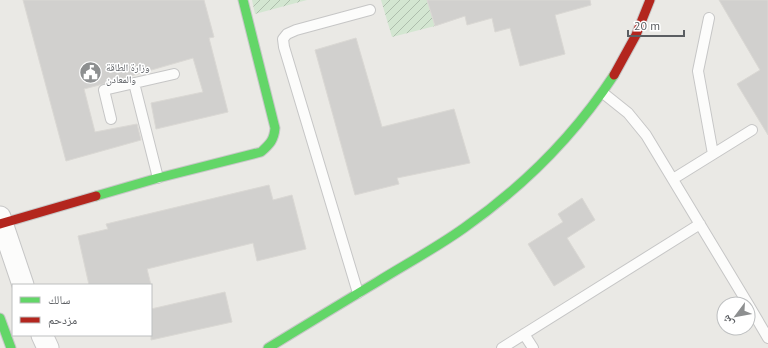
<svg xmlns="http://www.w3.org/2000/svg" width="768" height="348" font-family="'PT Sans','Noto Naskh Arabic',sans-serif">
	<defs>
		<pattern id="garden-furrows" width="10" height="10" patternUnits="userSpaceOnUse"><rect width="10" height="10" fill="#d3e6d1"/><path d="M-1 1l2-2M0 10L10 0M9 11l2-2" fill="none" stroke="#aebead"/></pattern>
	</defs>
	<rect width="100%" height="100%" fill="#eae9e5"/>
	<path fill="url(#garden-furrows)" d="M 252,0 L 307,0 L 255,14 Z
		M 381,0 L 427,0 L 435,26 L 392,37 Z"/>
	<path fill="#d1d0ce" stroke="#dad8d4" d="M 23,0 L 204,0 L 214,37 L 209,38 L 228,112 L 156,129 L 151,103 L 203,92 L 193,58 L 103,84 L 84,89 L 95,132 L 137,124 L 141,140 L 66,161 Z
		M 427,0 L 590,0 L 591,5 L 555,15 L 565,54 L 520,66 L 510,28 L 495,32 L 492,18 L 467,25 L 465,16 L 435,26 Z
		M 719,0 L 768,0 L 768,135 L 737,84 L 760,70 Z
		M 356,38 L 382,127 L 454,109 L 470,163 L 397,178 L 399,184 L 355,195 L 315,50 Z
		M 269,185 L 273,200 L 292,195 L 306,249 L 257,261 L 253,243 L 147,269 L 151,285 L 89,285 L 78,236 L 108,229 L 106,224 Z
		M 582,198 L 595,220 L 567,238 L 585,267 L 554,286 L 528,244 L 563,222 L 558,214 Z
		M 225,292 L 232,322 L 151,340 L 151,309 Z"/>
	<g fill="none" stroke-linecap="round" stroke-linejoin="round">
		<defs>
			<path id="lane" d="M 709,18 L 698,71 L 713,154
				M 134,83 L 158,178
				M 603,93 L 628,113 L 646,135 L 748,304
				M 111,119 L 104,90 L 174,74
				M 673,179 L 752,130
				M 358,293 L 284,47 L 283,39 L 287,34 L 296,30 L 370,10
				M 748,304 L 768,338
				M 524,334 L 533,348
				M 502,348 L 700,224"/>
			<path id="street" d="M 0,217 L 23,285
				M 42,335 L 48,348"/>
			<path id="fast" d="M 96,196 L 158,178 L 261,152 C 270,144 274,140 275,128 L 243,0
				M 0,318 L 11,348
				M 268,348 C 304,326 340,304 377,282 C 406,264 436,248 464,228 C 524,186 574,136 614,75"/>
			<path id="jam" d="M 614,75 L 636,35 L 650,0
				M 0,224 L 96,196"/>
		</defs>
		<use href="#lane" stroke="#c6c6c6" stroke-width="12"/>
		<use href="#street" stroke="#c6c6c6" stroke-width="23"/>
		<use href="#fast" stroke="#c7c7c7" stroke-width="11"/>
		<use href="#jam" stroke="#c7c7c7" stroke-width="11"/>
		<use href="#lane" stroke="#fcfcfb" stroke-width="10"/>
		<use href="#street" stroke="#fcfcfb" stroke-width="21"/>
		<use href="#fast" stroke="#63d668" stroke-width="9"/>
		<use href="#jam" stroke="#b3261e" stroke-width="9"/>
	</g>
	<defs>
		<symbol id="civic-disc" viewBox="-11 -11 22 22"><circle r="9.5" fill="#8d8f90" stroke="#fff"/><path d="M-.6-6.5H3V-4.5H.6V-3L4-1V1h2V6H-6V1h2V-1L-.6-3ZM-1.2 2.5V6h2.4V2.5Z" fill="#fff"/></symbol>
	</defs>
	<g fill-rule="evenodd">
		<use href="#civic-disc" x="78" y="60" width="25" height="25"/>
	</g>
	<g text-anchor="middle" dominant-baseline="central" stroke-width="3" stroke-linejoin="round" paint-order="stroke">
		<g font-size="10" fill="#5b5e62" stroke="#fff" text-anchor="start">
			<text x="106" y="67">وزارة الطاقة<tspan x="106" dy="12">والمعادن</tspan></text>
		</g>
	</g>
	<rect x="12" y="284" width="140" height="52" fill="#ffffff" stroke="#bdbfc0"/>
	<rect x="20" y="297" width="20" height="6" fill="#63d668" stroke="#bdbfc0"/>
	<text x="48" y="304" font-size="12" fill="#5b5e62">سالك</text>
	<rect x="20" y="317" width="20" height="6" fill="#b3261e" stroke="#bdbfc0"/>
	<text x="48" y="324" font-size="12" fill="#5b5e62">مزدحم</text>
	<g transform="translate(736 316) rotate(238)"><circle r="19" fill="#ffffff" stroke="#bdbfc0"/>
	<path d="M0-3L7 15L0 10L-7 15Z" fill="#8d8f90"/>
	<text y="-6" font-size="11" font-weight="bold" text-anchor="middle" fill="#5b5e62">ش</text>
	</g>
	<path d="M628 30v6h56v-6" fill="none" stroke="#5b5e62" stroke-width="2"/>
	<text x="634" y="30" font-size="12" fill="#5b5e62" stroke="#ffffff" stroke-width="3" paint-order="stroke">20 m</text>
</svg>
